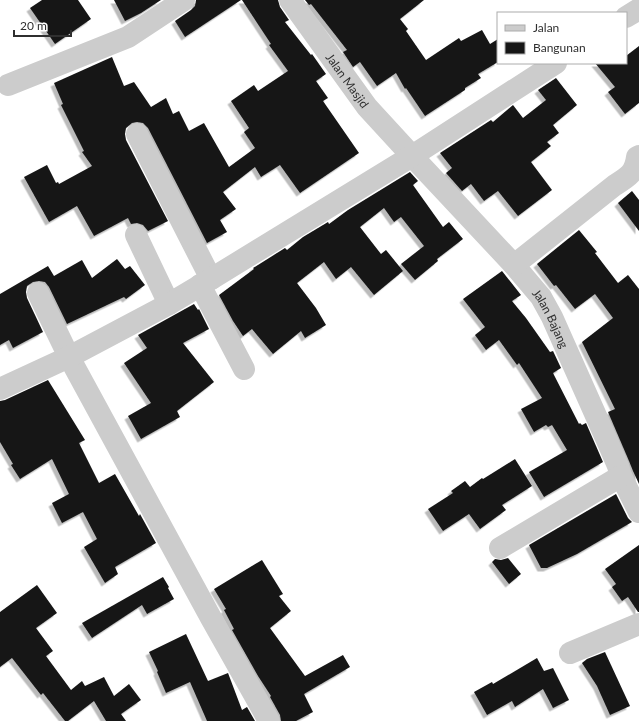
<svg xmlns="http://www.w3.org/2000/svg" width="639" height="721" font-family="Lato,sans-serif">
	<defs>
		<filter id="shadow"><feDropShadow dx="-3.5" dy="3.5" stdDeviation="0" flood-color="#0004"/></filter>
	</defs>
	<rect width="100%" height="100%" fill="#fff"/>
	<path fill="#161616" filter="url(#shadow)" d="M 42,0 L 78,0 L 91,19 L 55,44 L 30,8 Z
		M 114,0 L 161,0 L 141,13 L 125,21 Z
		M 196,0 L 241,0 L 185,37 L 175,21 L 191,10 L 195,6 Z
		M 242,0 L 278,0 L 280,7 L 289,20 L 285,22 L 311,55 L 312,54 L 326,74 L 316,81 L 328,98 L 323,101 L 359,153 L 300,193 L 280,165 L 261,177 L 255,167 L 223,192 L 236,209 L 220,220 L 227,232 L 207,243 L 148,128 L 143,123 L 137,122 L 132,123 L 126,128 L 125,134 L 126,140 L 168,221 L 148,231 L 143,225 L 137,223 L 131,224 L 128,218 L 94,236 L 77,206 L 49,222 L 24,177 L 47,165 L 56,183 L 58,182 L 59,184 L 92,166 L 82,152 L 84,151 L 61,105 L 63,104 L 54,83 L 112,57 L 124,86 L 134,82 L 151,107 L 166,98 L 173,114 L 179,111 L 189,131 L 204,123 L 229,167 L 255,148 L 244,132 L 249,128 L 231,101 L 254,85 L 258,91 L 288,71 L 269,45 L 271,44 Z
		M 305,0 L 424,0 L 400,19 L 408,29 L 406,31 L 426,60 L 459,38 L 461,41 L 482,30 L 490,44 L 498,39 L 498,62 L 478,74 L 481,78 L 465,88 L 465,90 L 425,116 L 406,88 L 405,89 L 396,73 L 377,86 L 360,62 L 353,67 L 343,52 L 347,50 L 311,4 L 309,5 Z
		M 639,46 L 639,103 L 625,114 L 608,92 L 615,87 L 595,63 L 626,63 L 626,56 Z
		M 556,78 L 577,105 L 553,125 L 559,133 L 547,142 L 551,146 L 531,162 L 552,190 L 518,216 L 498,191 L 484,201 L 471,184 L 462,191 L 446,173 L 452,168 L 440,153 L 491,120 L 493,122 L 513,105 L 523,118 L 546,100 L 538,90 Z
		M 410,172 L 418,181 L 413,185 L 443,227 L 449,222 L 463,239 L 437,259 L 438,261 L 415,280 L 401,264 L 424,246 L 401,217 L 394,222 L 384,208 L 360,227 L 381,254 L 386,250 L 403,271 L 374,295 L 351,267 L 336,279 L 324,262 L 297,283 L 316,308 L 326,325 L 305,338 L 301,331 L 273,354 L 252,329 L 243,336 L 233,321 L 219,295 L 254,269 L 253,268 L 285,248 L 287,250 L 303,237 L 328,222 L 329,224 L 348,210 Z
		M 632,191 L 639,200 L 639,231 L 618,203 Z
		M 579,230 L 597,252 L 595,253 L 618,283 L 628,275 L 639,289 L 639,484 L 633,471 L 629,461 L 608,412 L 615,409 L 582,342 L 613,318 L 595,294 L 575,309 L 556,285 L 554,286 L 537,264 Z
		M 117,259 L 125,269 L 130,266 L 145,285 L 126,299 L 124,297 L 67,324 L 49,287 L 45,282 L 39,281 L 33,282 L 27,286 L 26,292 L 27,298 L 43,332 L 13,348 L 9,340 L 0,345 L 0,294 L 48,266 L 54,276 L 82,260 L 92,278 Z
		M 502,271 L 521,295 L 512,301 L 526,318 L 550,352 L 553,351 L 561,368 L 553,373 L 579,424 L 580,423 L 582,425 L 586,423 L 603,462 L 544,497 L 529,472 L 567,450 L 552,425 L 548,427 L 546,425 L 534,432 L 521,409 L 542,398 L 519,363 L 517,365 L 499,340 L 486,350 L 475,335 L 485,327 L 463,299 Z
		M 194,304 L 198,310 L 199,309 L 209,329 L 183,343 L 214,382 L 177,411 L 180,417 L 141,439 L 128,416 L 151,403 L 124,363 L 147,348 L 138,335 Z
		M 48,380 L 85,440 L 79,443 L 99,483 L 115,474 L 139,516 L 140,514 L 156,543 L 115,567 L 118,574 L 105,583 L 84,547 L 97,539 L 83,512 L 62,523 L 52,503 L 69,494 L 52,459 L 20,479 L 11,465 L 13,464 L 0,442 L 0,401 L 5,400 Z
		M 515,459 L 532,486 L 502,505 L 506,510 L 480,529 L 469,514 L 443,531 L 428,509 L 453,493 L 451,491 L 465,481 L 470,487 L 482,478 L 483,479 Z
		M 616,494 L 628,518 L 632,522 L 577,554 L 547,568 L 541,568 L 529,545 Z
		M 639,545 L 639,612 L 638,612 L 628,597 L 622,601 L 612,587 L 616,584 L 605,569 Z
		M 508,558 L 521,574 L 509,584 L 492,562 L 495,559 L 501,560 Z
		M 262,560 L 283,594 L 279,596 L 291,611 L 270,628 L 305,676 L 343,655 L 350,667 L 304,694 L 313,712 L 296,721 L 281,721 L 280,715 L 270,697 L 271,696 L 258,676 L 232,630 L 234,629 L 224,610 L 226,609 L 214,589 Z
		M 163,577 L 169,587 L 168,588 L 174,599 L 147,614 L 142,605 L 92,638 L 82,623 Z
		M 37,585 L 57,613 L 36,628 L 53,651 L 46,656 L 71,690 L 82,681 L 85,686 L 104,677 L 114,696 L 129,684 L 141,700 L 121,714 L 126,721 L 106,721 L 94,701 L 68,721 L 65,721 L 43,693 L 41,695 L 12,658 L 0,667 L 0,612 Z
		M 186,634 L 208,681 L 228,673 L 242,710 L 247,707 L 255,721 L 207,721 L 190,682 L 166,693 L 157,672 L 158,671 L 149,652 Z
		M 605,652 L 630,706 L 610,715 L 597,686 L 582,663 L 587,659 Z
		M 537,658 L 544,671 L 553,668 L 569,700 L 553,708 L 543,689 L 515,707 L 512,701 L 487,715 L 474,692 L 492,682 L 493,684 Z"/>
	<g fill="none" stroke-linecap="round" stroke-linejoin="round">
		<g stroke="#ccc" stroke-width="22">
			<path id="s1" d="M 290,0 L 367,107 L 412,156 L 514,265 L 541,297 L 552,317 L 609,445 L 618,466 L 621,476 L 639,512"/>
			<path d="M 626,17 L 639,9"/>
			<path d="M 8,85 L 128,37 L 184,0"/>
			<path d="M 137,134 L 211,279"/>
			<path d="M 136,235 L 169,304"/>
			<path d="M 514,265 L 615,185 C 628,177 635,173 637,157 L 639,156"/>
			<path d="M 200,285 L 244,369"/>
			<path d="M 38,293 L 69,357 L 211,618 L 269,721"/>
			<path d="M 0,389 L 69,357 L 169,304 L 211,279 L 412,156 L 556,63"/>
			<path d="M 500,548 L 621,476"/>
			<path d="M 570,653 L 639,624"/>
		</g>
	</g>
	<g text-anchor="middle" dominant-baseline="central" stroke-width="4" stroke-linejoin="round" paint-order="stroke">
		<g font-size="12" fill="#2f2f2f" stroke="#fff">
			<text stroke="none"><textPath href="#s1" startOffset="99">Jalan Masjid</textPath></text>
			<text stroke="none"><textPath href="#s1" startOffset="413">Jalan Bajang</textPath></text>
		</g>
	</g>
	<rect x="497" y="12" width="130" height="52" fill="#ffffff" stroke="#acacac"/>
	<rect x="505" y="25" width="20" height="6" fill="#cccccc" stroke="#acacac"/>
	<text x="533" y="32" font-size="12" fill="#2f2f2f">Jalan</text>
	<rect x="505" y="42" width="20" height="12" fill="#161616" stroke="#acacac"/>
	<text x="533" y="52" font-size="12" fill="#2f2f2f">Bangunan</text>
	<path d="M14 30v6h57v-6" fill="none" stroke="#2f2f2f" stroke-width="2"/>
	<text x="20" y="30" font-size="12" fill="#2f2f2f" stroke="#ffffff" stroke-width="3" paint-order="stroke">20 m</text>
</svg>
